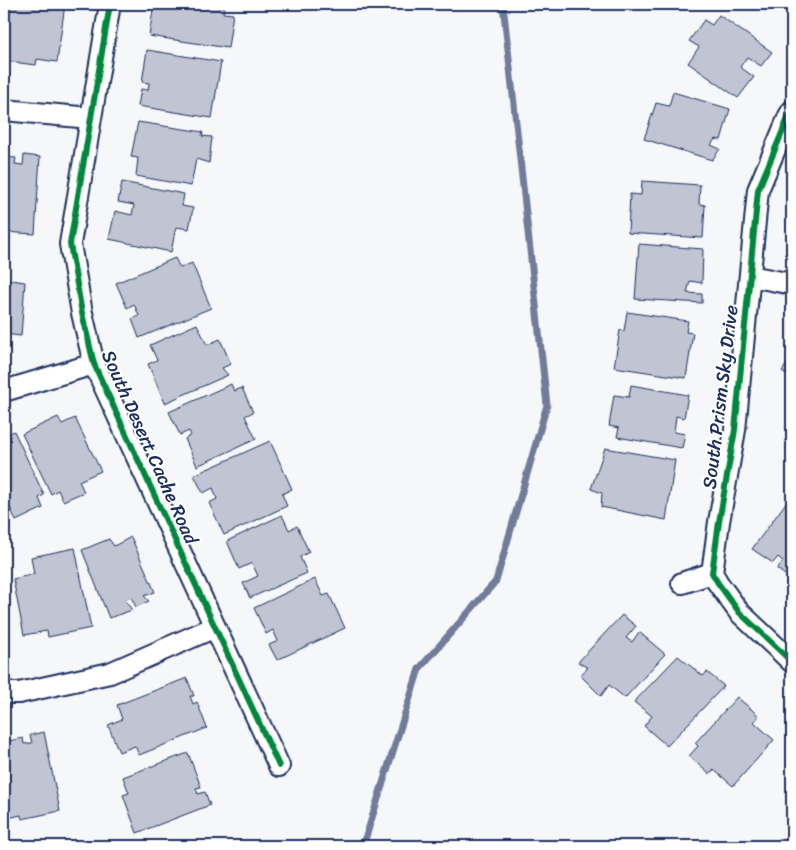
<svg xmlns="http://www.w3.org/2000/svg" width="796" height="850" font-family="Sriracha,sans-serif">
	<rect width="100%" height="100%" fill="#f6f7f9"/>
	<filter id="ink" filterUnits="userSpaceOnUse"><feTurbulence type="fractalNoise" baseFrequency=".02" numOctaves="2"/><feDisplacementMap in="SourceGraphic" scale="10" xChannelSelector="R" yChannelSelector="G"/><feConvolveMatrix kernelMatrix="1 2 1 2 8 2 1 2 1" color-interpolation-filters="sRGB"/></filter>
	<g filter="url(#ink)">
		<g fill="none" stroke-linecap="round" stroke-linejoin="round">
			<path stroke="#707c99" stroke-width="7" d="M 363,846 L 419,669 L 496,581 L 547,405 L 503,4"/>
		</g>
		<path fill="#c0c4d3" stroke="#1b2f5e" d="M 11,4 L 65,4 L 57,62 L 37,59 L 36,65 L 4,61 Z
			M 154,4 L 225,4 L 223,13 L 233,14 L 228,48 L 149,36 Z
			M 719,15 L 772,52 L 761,66 L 747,57 L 740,67 L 754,77 L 738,98 L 688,63 L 699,47 L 689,41 L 704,20 L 712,25 Z
			M 147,50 L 221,62 L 212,118 L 138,106 L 141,89 L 148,90 L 149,83 L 142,82 Z
			M 673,92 L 730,109 L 721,140 L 715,139 L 711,145 L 720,149 L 712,160 L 644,139 L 656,103 L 669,106 Z
			M 138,122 L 203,132 L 202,136 L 212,137 L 209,163 L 196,159 L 191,186 L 136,176 L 138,158 L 131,157 Z
			M 24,155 L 40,157 L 35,234 L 4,232 L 4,157 L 16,158 L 15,164 L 23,165 Z
			M 642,181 L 700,185 L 699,204 L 705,205 L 703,238 L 628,233 L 630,194 L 641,195 Z
			M 122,182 L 184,194 L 182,206 L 193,208 L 189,229 L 176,227 L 171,252 L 109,239 L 115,211 L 132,215 L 134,205 L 118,202 Z
			M 639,244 L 703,249 L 702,283 L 690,281 L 687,293 L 702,294 L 702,303 L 635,299 Z
			M 175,258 L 180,268 L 192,263 L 211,308 L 139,338 L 132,319 L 139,316 L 134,304 L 127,308 L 116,283 Z
			M 4,279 L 25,282 L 21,336 L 4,334 Z
			M 627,312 L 688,321 L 686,332 L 693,333 L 686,378 L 614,367 L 620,330 L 624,331 Z
			M 197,324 L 207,345 L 220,339 L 231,364 L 222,368 L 228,375 L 165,403 L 148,364 L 157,360 L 150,345 Z
			M 792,357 L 792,379 L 782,371 Z
			M 231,384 L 234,391 L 242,388 L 253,412 L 245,416 L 256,439 L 197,466 L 185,439 L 191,435 L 189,431 L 180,435 L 169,412 Z
			M 631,385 L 688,395 L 684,418 L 676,416 L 674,432 L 685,434 L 682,448 L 617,437 L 619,428 L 609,426 L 614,395 L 629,397 Z
			M 58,417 L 62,424 L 75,418 L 101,471 L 79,481 L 84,492 L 63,501 L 58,490 L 51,494 L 22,434 Z
			M 14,431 L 44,495 L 39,498 L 43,508 L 16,521 L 9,505 L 4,507 L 4,436 Z
			M 270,441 L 292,489 L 282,494 L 287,506 L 224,535 L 209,503 L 217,499 L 213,488 L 203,493 L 194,475 Z
			M 605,448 L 675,460 L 666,520 L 601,507 L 602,493 L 591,489 Z
			M 788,500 L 792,503 L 792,580 L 777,569 L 783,561 L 778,557 L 773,563 L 752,549 Z
			M 282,515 L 289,530 L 297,526 L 309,552 L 300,557 L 307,573 L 250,598 L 243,583 L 258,576 L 252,563 L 239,569 L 227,541 Z
			M 131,537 L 155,592 L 144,596 L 149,601 L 136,607 L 131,597 L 125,600 L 132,610 L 109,618 L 82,550 L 109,539 L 114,546 Z
			M 75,548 L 91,628 L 48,637 L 47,631 L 24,635 L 13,579 L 34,574 L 31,557 Z
			M 315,579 L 323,596 L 329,594 L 345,628 L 277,660 L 269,645 L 278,641 L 273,630 L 266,634 L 254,608 Z
			M 4,580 L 5,580 L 5,646 L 4,646 Z
			M 622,615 L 636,626 L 626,638 L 632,642 L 639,632 L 665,654 L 625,698 L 609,685 L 601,696 L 580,675 L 588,668 L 578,662 Z
			M 678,656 L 703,676 L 707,672 L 724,686 L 667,746 L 644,726 L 652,716 L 634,702 Z
			M 187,678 L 194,696 L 190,696 L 193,704 L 197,702 L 207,728 L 139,755 L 135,746 L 119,752 L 108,725 L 122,719 L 117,705 Z
			M 737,697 L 759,716 L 754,722 L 774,740 L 733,786 L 714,770 L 709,774 L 689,756 L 698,746 L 695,743 Z
			M 44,732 L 60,811 L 22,819 L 21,815 L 4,819 L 4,742 L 23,738 L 24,744 L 32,743 L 30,735 Z
			M 188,753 L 201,787 L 196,788 L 198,794 L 205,792 L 210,805 L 137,833 L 123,795 L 129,793 L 123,777 Z"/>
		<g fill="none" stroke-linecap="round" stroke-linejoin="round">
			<defs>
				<path id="minor" d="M 110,4 L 70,244 L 82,313 L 94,364 L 279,766
					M 4,110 L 90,118
					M 792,111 L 789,116 L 758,190 L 735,430 L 719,522 L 712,573 L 718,583 L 739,612 L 792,662
					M 750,276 L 792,284
					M 4,391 L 94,364
					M 682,583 L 712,573
					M 4,693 L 19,693 L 110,673 L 215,627"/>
			</defs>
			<use href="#minor" stroke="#1b2f5e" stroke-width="24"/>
			<use href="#minor" stroke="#fff" stroke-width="20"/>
			<defs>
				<path id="cycleway" d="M 110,4 L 70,244 L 82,313 L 94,364 L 279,766
					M 792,111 L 789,116 L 758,190 L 735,430 L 719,522 L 712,573 L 718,583 L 739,612 L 792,662"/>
			</defs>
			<use href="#cycleway" stroke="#fff" stroke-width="9"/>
			<use href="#cycleway" stroke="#00873e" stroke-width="6"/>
		</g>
	</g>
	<g text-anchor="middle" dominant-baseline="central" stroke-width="4" stroke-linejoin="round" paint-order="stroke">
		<g font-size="19" fill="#1b2f5e" stroke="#fff">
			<text transform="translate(720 397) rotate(-83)">South Prism Sky Drive</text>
			<text transform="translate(150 447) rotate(66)">South Desert Cache Road</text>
		</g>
	</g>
	<rect width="796" height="850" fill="none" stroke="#fff" stroke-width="20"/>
	<rect x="10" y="10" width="776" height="830" fill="none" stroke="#1b2f5e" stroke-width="2" filter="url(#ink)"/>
</svg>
